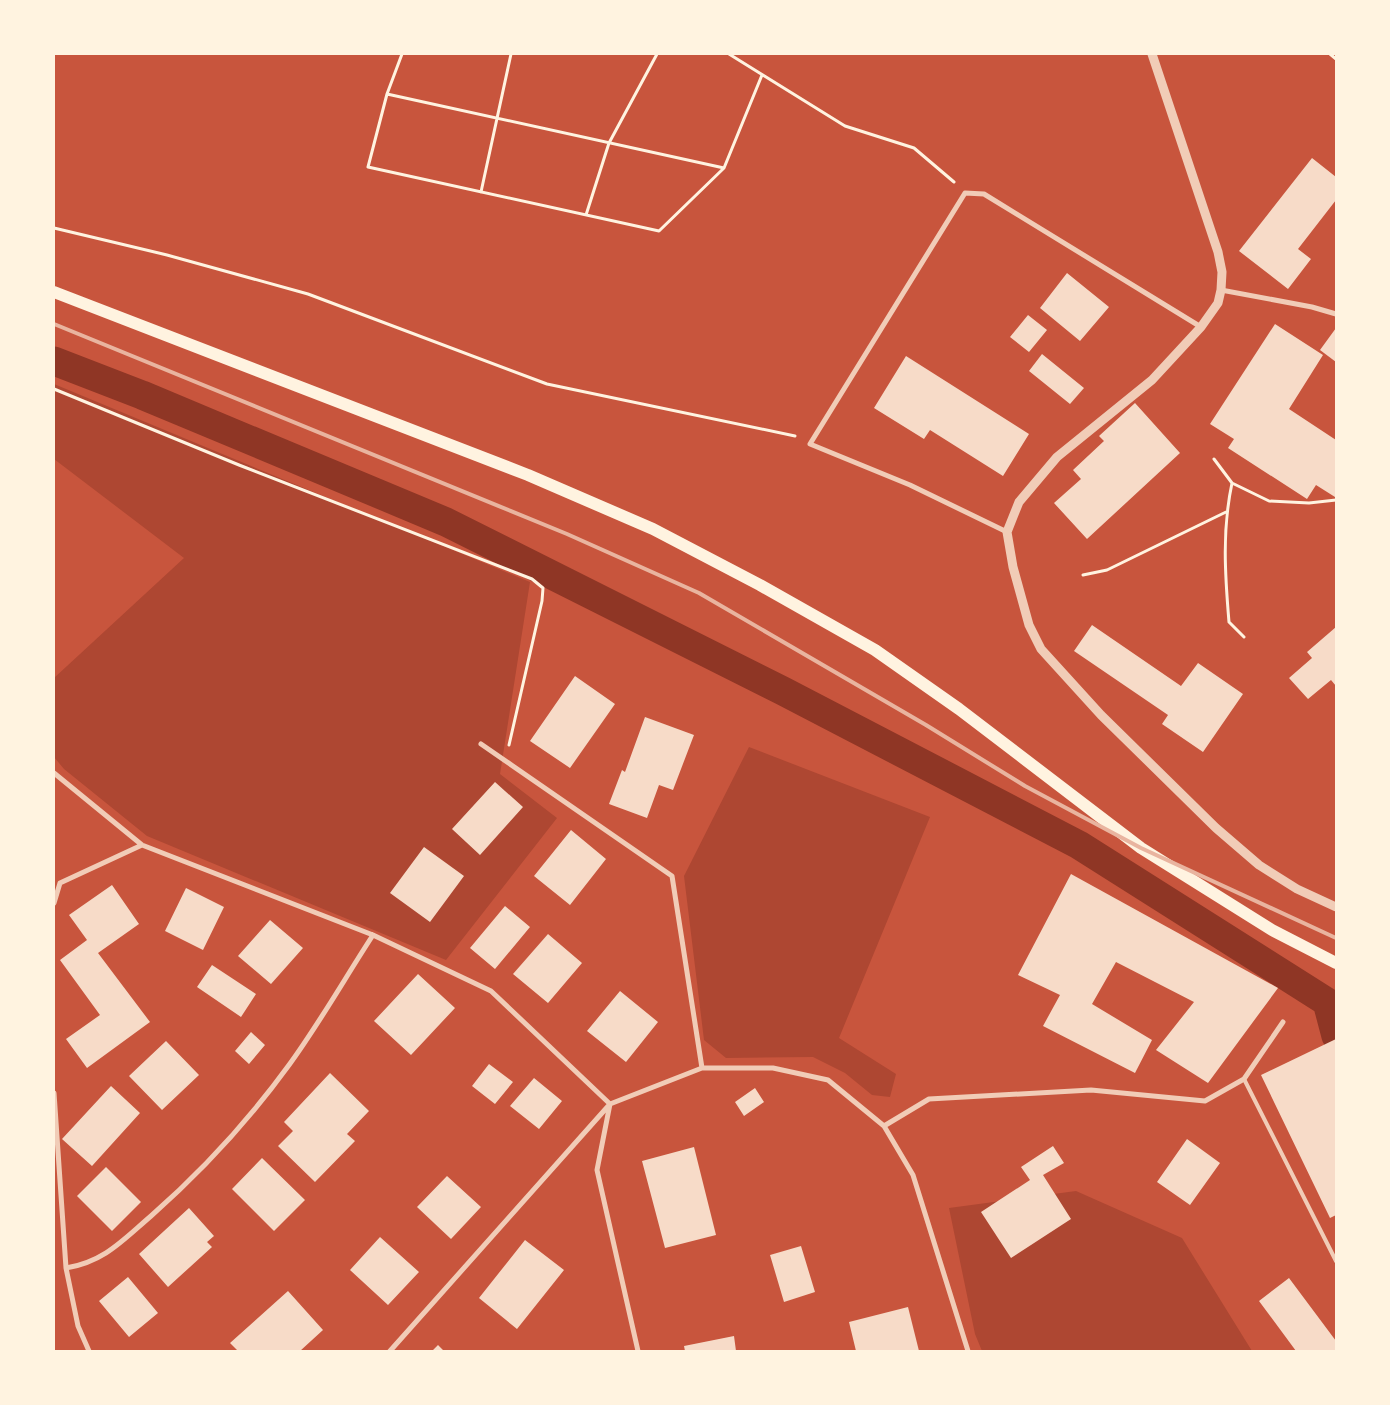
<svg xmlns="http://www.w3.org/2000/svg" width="1390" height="1405" font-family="Figtree,sans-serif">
	<rect width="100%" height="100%" fill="#c8553d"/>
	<path fill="#ae4732" d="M 54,384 L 530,582 L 500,774 L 557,818 L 446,960 L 147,836 L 64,769 L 54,757 L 54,678 L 184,558 L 54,459 Z
		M 749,747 L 930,817 L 839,1038 L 896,1074 L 890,1097 L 872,1095 L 845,1073 L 813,1057 L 726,1058 L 704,1040 L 684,876 Z
		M 1076,1191 L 1182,1238 L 1252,1351 L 982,1351 L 975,1334 L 949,1208 Z"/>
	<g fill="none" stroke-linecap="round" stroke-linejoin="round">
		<path stroke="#8f3625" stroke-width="29" d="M 54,361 L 142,395 L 446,522 L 783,691 L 1079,845 L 1327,1002 L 1336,1036"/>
	</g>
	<path fill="#f7dbc8" d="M 1312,158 L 1336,177 L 1336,200 L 1298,249 L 1311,259 L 1288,289 L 1239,251 Z
		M 1067,273 L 1109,307 L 1080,341 L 1040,308 Z
		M 1028,315 L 1047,330 L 1029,352 L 1010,337 Z
		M 1275,324 L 1323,355 L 1289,409 L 1336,440 L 1335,497 L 1316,485 L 1307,499 L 1228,448 L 1234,439 L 1210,424 Z
		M 1336,328 L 1336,362 L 1320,350 Z
		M 1042,354 L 1084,388 L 1070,404 L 1029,371 Z
		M 906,356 L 1029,434 L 1003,476 L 930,430 L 924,439 L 874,408 Z
		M 1135,403 L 1180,453 L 1087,539 L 1054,503 L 1081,479 L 1073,470 L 1104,441 L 1099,436 Z
		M 1092,625 L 1181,686 L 1198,663 L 1243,694 L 1203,752 L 1162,724 L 1168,715 L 1074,651 Z
		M 1336,627 L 1336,686 L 1331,680 L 1308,699 L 1289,678 L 1312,658 L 1307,652 Z
		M 575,676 L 615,704 L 570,768 L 530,741 Z
		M 645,717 L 694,735 L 673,790 L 659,785 L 647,818 L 609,804 L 622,770 L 625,772 Z
		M 495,782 L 523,807 L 480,855 L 452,829 Z
		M 571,830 L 606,859 L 570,905 L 534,876 Z
		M 424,847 L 464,876 L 430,922 L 390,893 Z
		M 1071,874 L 1278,988 L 1208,1083 L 1156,1050 L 1194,1002 L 1116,962 L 1092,1004 L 1152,1040 L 1135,1073 L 1043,1026 L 1060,995 L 1018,975 Z
		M 112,885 L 139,924 L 98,953 L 150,1022 L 87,1068 L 66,1039 L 100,1015 L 60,960 L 87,940 L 69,915 Z
		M 186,888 L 224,907 L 203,950 L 165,931 Z
		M 505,906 L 530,927 L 495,969 L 470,948 Z
		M 270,920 L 303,948 L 271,984 L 238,956 Z
		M 548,934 L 582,963 L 548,1003 L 513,974 Z
		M 212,965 L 256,994 L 241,1017 L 197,987 Z
		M 418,974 L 455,1008 L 411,1055 L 374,1021 Z
		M 620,991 L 658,1022 L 626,1062 L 587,1031 Z
		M 251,1032 L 265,1045 L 249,1064 L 235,1051 Z
		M 1336,1039 L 1336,1215 L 1330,1218 L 1261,1075 Z
		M 166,1041 L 199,1075 L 162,1110 L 129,1076 Z
		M 489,1064 L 513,1082 L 495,1104 L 472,1086 Z
		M 330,1073 L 369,1111 L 347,1134 L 355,1141 L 315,1182 L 278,1146 L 293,1131 L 284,1122 Z
		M 534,1078 L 562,1101 L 539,1129 L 510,1106 Z
		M 111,1086 L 140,1113 L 92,1166 L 62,1139 Z
		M 755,1088 L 764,1102 L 744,1116 L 735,1102 Z
		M 1187,1139 L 1220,1163 L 1190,1205 L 1157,1182 Z
		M 1053,1146 L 1064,1163 L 1043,1175 L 1071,1219 L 1011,1258 L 981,1212 L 1030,1180 L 1021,1167 Z
		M 694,1147 L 716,1235 L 665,1248 L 642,1161 Z
		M 262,1158 L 305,1200 L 274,1231 L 232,1189 Z
		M 106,1167 L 141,1202 L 112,1231 L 77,1196 Z
		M 447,1176 L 481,1207 L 451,1239 L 417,1207 Z
		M 189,1208 L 214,1236 L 207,1242 L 212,1247 L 168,1287 L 139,1254 Z
		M 380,1237 L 419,1272 L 388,1305 L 350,1270 Z
		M 525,1240 L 564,1270 L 517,1329 L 479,1298 Z
		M 801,1246 L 815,1292 L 784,1302 L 770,1255 Z
		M 128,1277 L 158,1313 L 129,1337 L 99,1301 Z
		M 1289,1278 L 1336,1341 L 1336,1351 L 1296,1351 L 1259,1301 Z
		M 288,1291 L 323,1330 L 300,1351 L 238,1351 L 230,1343 Z
		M 908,1307 L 919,1351 L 856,1351 L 849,1322 Z
		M 734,1336 L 736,1351 L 685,1351 L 684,1346 Z
		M 438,1345 L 444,1351 L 432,1351 Z"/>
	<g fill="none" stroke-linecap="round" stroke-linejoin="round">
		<path stroke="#fff3e0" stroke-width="3" d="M 402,54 L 387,94 L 368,167 L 659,231 L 724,168 L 762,75
			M 729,54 L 845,126 L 914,148 L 954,182
			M 1330,54 L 1336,59
			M 387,94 L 724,168
			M 481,192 L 511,54
			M 586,215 L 609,143 L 657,54
			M 54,228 L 167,255 L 308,294 L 547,384 L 795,436
			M 54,389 L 239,465 L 532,579 L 543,588 L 542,601 L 509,745
			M 1214,459 L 1232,483 L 1269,501 L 1309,503 L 1336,500
			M 1232,483 C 1222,530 1225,575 1229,622 L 1244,637
			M 1083,575 L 1107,570 L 1226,512"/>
		<path stroke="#f1ccb7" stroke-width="4" d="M 1244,1079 L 1336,1261"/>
		<path stroke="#f1ccb7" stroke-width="5" d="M 1221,290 L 1312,307 L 1336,314
			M 1007,532 L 910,485 L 810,444 L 965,193 L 984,194 L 1201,327
			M 481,744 L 672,876 L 702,1068
			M 54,773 L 142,845 L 373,935 L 491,991 L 610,1104 L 597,1170 L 638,1351
			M 54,903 L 60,883 L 142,845
			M 54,1093 L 66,1268 L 78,1326 L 89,1351
			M 884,1126 L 929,1099 L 1091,1090 L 1205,1101 L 1244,1079 L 1283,1022
			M 66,1268 C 104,1262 123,1240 151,1216 C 202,1171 249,1120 289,1065 C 319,1024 345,978 373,935
			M 390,1351 L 610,1104 L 702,1068 L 773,1068 L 828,1080 L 884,1126 L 913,1175 L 968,1351"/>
		<path stroke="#f1ccb7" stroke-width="9" d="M 1152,54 L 1218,252 L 1222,272 L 1221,290 L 1218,303 L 1201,327 L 1152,380 L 1057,457 L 1019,502 L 1007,532 L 1013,567 L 1029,625 L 1041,649 L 1101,715 L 1216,828 L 1259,865 L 1297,889 L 1336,907"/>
		<path stroke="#fff3e0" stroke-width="12" d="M 54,292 L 528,475 L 653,529 L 760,585 L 875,650 L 959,709 L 1141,848 L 1272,930 L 1336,963"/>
		<path stroke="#e9b49f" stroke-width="4" d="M 54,324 L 567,534 L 699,593 L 926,725 L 1025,786 L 1141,848 L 1336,938"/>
	</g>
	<rect width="1390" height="1405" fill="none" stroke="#fff3e0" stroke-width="110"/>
</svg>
